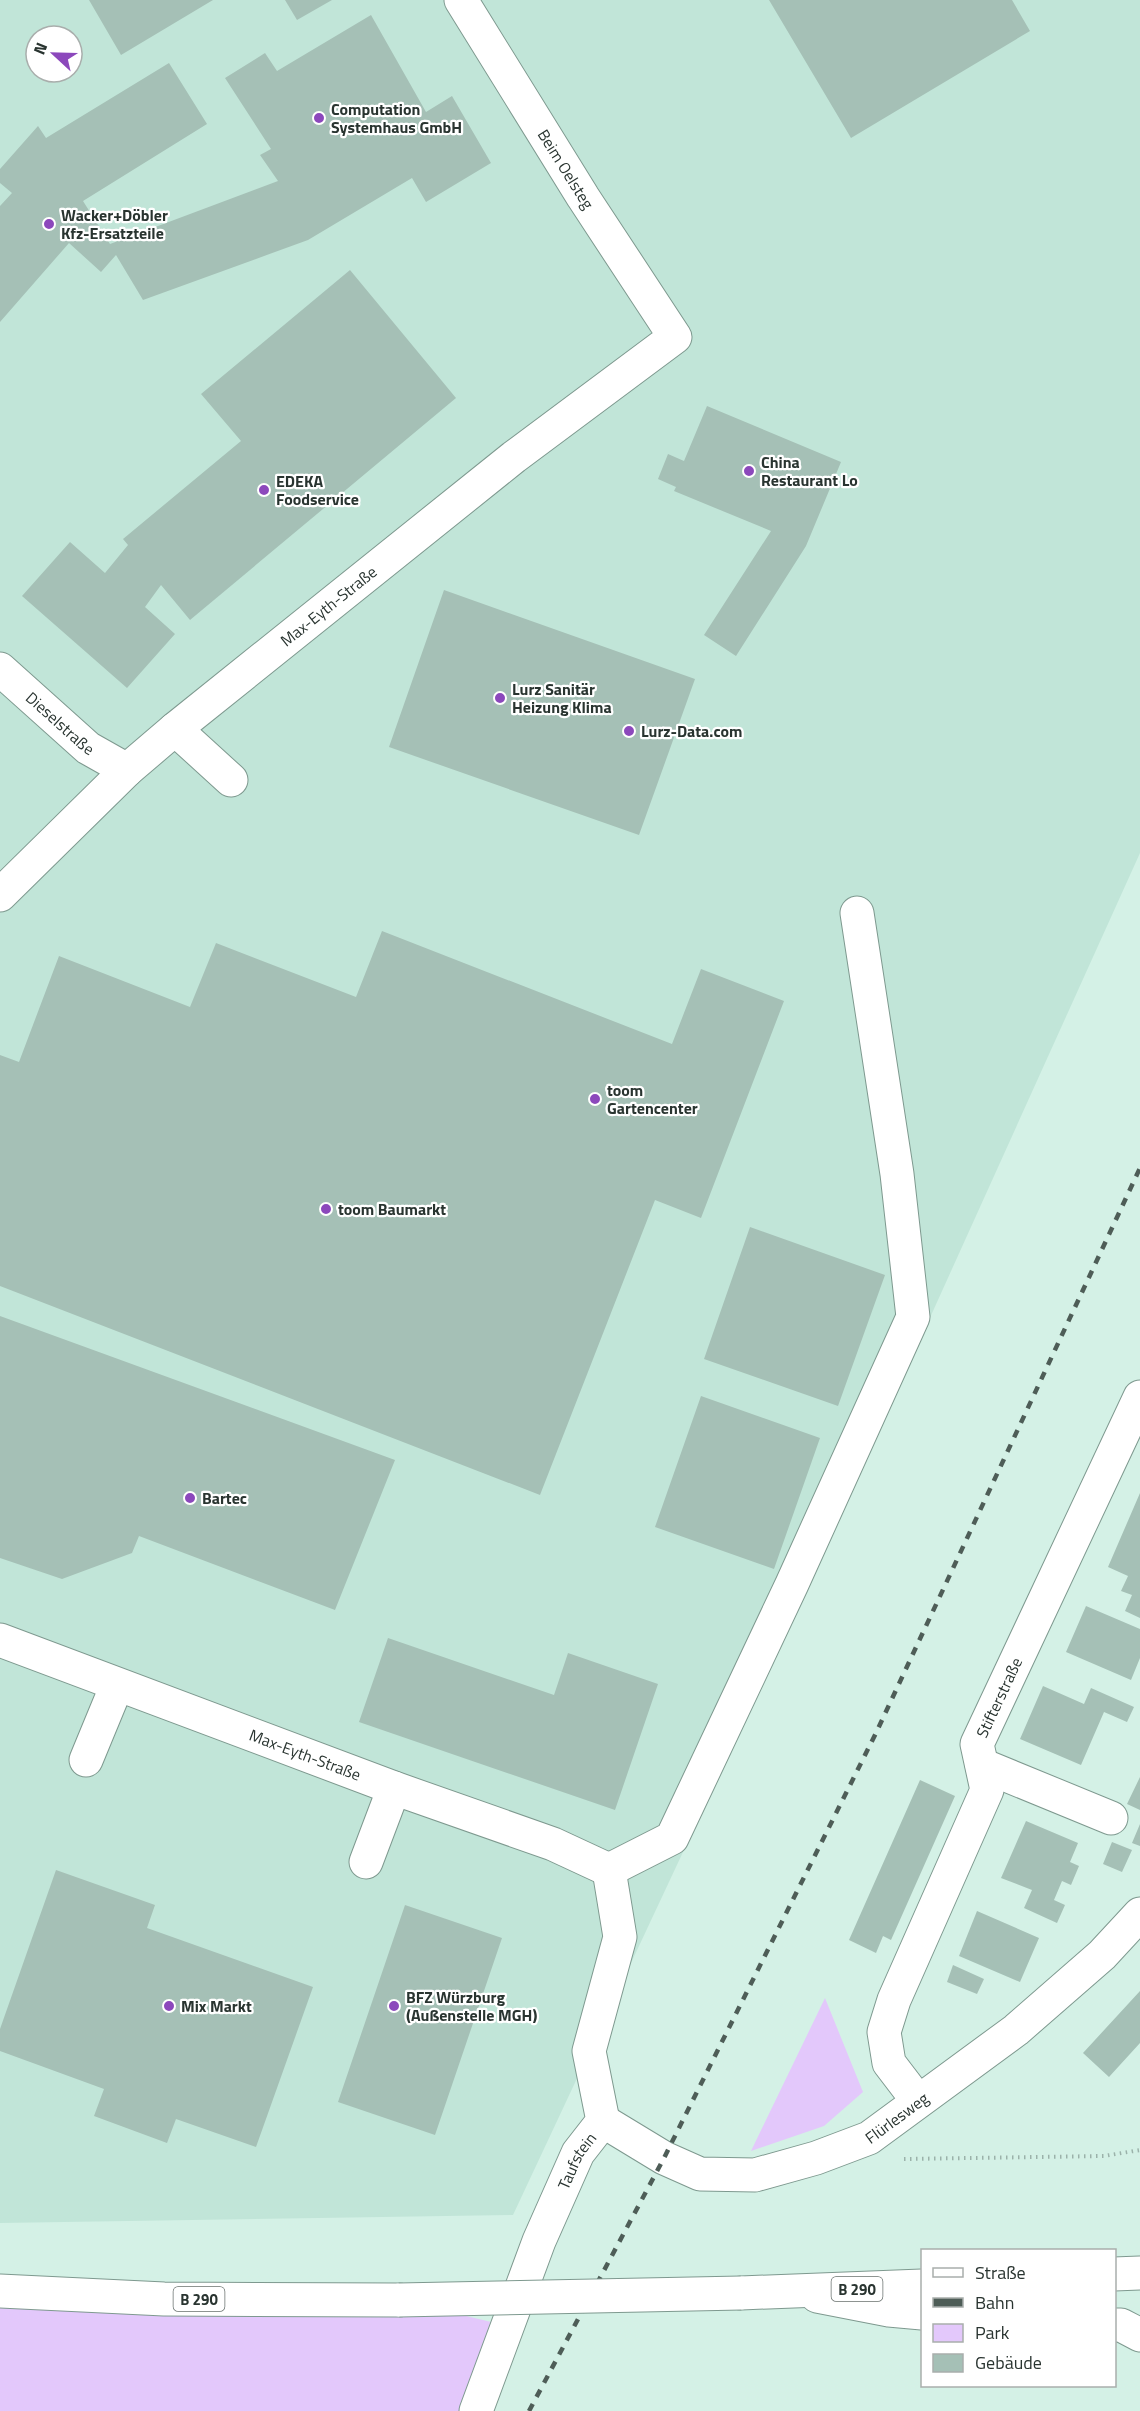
<svg xmlns="http://www.w3.org/2000/svg" width="1140" height="2411" font-family="'Titillium Web',sans-serif">
	<rect width="100%" height="100%" fill="#d4f1e6"/>
	<path fill="#c1e5d8" fill-rule="evenodd" d="M 0,0 L 1140,0 L 1140,853 L 839,1519 L 513,2215 L 0,2223 ZM 36,36 L 72,36 L 72,72 L 36,72 Z"/>
	<path fill="#e3c8fb" d="M 825,1998 L 863,2092 L 824,2126 L 751,2151 Z
		M 0,2291 L 399,2300 L 508,2326 L 476,2411 L 0,2411 Z"/>
	<path fill="#a5c0b6" d="M 89,0 L 213,0 L 121,55 Z
		M 285,0 L 332,0 L 297,20 Z
		M 769,0 L 1012,0 L 1030,31 L 851,138 Z
		M 371,15 L 426,112 L 452,96 L 491,163 L 426,202 L 412,178 L 308,240 L 143,300 L 116,255 L 101,272 L 69,243 L 0,322 L 0,206 L 12,193 L 0,183 L 0,169 L 38,126 L 46,138 L 169,63 L 207,124 L 83,201 L 110,244 L 278,181 L 260,155 L 271,149 L 225,78 L 265,53 L 277,71 Z
		M 350,270 L 456,398 L 190,620 L 161,585 L 145,607 L 175,634 L 127,688 L 22,596 L 70,542 L 105,573 L 128,545 L 123,539 L 241,441 L 201,394 Z
		M 707,406 L 841,462 L 806,546 L 736,656 L 704,635 L 771,531 L 674,491 L 676,487 L 658,479 L 668,454 L 684,461 Z
		M 444,590 L 695,679 L 639,835 L 389,747 Z
		M 382,931 L 672,1044 L 701,969 L 784,1001 L 701,1218 L 655,1200 L 540,1495 L 0,1286 L 0,1055 L 19,1062 L 59,956 L 190,1007 L 216,943 L 356,997 Z
		M 750,1227 L 885,1275 L 838,1406 L 704,1359 Z
		M 0,1316 L 395,1460 L 335,1610 L 139,1536 L 132,1553 L 62,1579 L 0,1558 Z
		M 701,1396 L 820,1438 L 774,1569 L 655,1527 Z
		M 1140,1493 L 1140,1618 L 1125,1611 L 1132,1595 L 1121,1591 L 1128,1576 L 1108,1567 Z
		M 1086,1606 L 1140,1629 L 1140,1658 L 1131,1680 L 1066,1652 Z
		M 388,1638 L 554,1695 L 568,1653 L 658,1684 L 615,1810 L 359,1722 Z
		M 1043,1686 L 1084,1704 L 1091,1688 L 1134,1707 L 1127,1722 L 1104,1712 L 1081,1765 L 1020,1739 Z
		M 1140,1777 L 1140,1810 L 1127,1804 Z
		M 920,1780 L 955,1796 L 891,1940 L 883,1936 L 876,1953 L 849,1940 Z
		M 1026,1821 L 1078,1843 L 1070,1862 L 1079,1866 L 1071,1885 L 1062,1881 L 1054,1900 L 1065,1905 L 1057,1923 L 1024,1908 L 1032,1890 L 1001,1878 Z
		M 1140,1824 L 1140,1846 L 1132,1843 Z
		M 1112,1842 L 1132,1850 L 1122,1872 L 1103,1864 Z
		M 56,1870 L 155,1905 L 147,1928 L 313,1987 L 256,2147 L 176,2119 L 167,2143 L 94,2116 L 104,2089 L 0,2051 L 0,2029 Z
		M 405,1905 L 502,1938 L 435,2135 L 338,2102 Z
		M 977,1911 L 1039,1938 L 1020,1982 L 959,1956 Z
		M 953,1965 L 984,1979 L 977,1994 L 947,1982 Z
		M 1140,1991 L 1140,2043 L 1109,2077 L 1083,2053 Z"/>
	<g fill="none" stroke-linecap="round" stroke-linejoin="round">
		<defs>
			<g id="minor">
				<path id="s1" d="M 0,669 L 88,748 L 127,770"/>
				<path d="M 175,729 L 231,780"/>
				<path id="s2" d="M 0,895 L 127,770 L 175,729 L 514,457 L 675,337 L 583,197 L 461,0"/>
				<path id="s3" d="M 0,1640 L 394,1788 L 553,1844 L 609,1870"/>
				<path d="M 86,1760 L 117,1685"/>
				<path d="M 982,1765 L 1111,1818"/>
				<path d="M 366,1862 L 394,1788"/>
				<path d="M 609,1870 L 672,1838 L 792,1584 L 913,1317 L 897,1174 L 857,913"/>
				<path id="s4" d="M 918,2101 L 889,2063 L 884,2032 L 894,2000 L 987,1790 L 977,1744 L 1140,1397"/>
				<path id="s5" d="M 603,2121 L 664,2158 L 700,2174 L 755,2175 L 816,2158 L 869,2138 L 1016,2030 L 1102,1955 L 1140,1914"/>
				<path d="M 817,2296 L 889,2310 L 922,2313"/>
				<path d="M 1114,2325 L 1121,2325 L 1140,2335"/>
				<path id="s6" d="M 476,2411 L 539,2241 L 578,2153 L 603,2121 L 589,2051 L 620,1937 L 609,1870"/>
			</g>
			<path id="major" d="M 1114,2274 L 1140,2273
				M 0,2291 L 164,2299 L 399,2300
				M 741,2293 L 922,2286"/>
		</defs>
		<use href="#minor" stroke="#7e998f" stroke-width="35"/>
		<use href="#major" stroke="#7e998f" stroke-width="35"/>
		<path stroke="#9bb2aa" stroke-width="4" stroke-dasharray="1.5 4.5" stroke-linecap="butt" d="M 904,2159 L 1104,2156 L 1140,2150"/>
		<use href="#minor" stroke="#fff" stroke-width="33"/>
		<use href="#major" stroke="#fff" stroke-width="33"/>
		<path stroke="#4e5d57" stroke-width="4.5" stroke-dasharray="8 8" stroke-linecap="butt" d="M 529,2411 L 664,2158 L 876,1733 L 1140,1168"/>
		<defs>
			<path id="major-bridge" d="M 399,2300 L 741,2293"/>
		</defs>
		<use href="#major-bridge" stroke="#7e998f" stroke-width="35" stroke-linecap="butt"/>
		<use href="#major-bridge" stroke="#fff" stroke-width="33"/>
	</g>
	<g fill="#8c48bc" stroke="#fff" stroke-width="2">
		<circle cx="319" cy="118" r="6"/>
		<circle cx="49" cy="224" r="6"/>
		<circle cx="749" cy="471" r="6"/>
		<circle cx="264" cy="490" r="6"/>
		<circle cx="500" cy="698" r="6"/>
		<circle cx="629" cy="731" r="6"/>
		<circle cx="595" cy="1099" r="6"/>
		<circle cx="326" cy="1209" r="6"/>
		<circle cx="190" cy="1498" r="6"/>
		<circle cx="169" cy="2006" r="6"/>
		<circle cx="394" cy="2006" r="6"/>
	</g>
	<g text-anchor="middle" dominant-baseline="central" stroke-width="4.5" stroke-linejoin="round" paint-order="stroke">
		<g fill="#fff" stroke="#69716e" stroke-width="1.5">
			<rect x="831.5" y="2277" width="51" height="24" rx="4.5"/>
			<rect x="173.5" y="2287" width="51" height="24" rx="4.5"/>
		</g>
		<g font-size="15" font-weight="bold" fill="#293430">
			<text x="857" y="2289">B 290</text>
			<text x="199" y="2299">B 290</text>
		</g>
		<g font-size="16" font-weight="bold" fill="#293430" stroke="#fff" text-anchor="start">
			<text x="331" y="109">Computation<tspan x="331" dy="18">Systemhaus GmbH</tspan></text>
			<text x="61" y="215">Wacker+Döbler<tspan x="61" dy="18">Kfz-Ersatzteile</tspan></text>
			<text x="761" y="462">China<tspan x="761" dy="18">Restaurant Lo</tspan></text>
			<text x="276" y="481">EDEKA<tspan x="276" dy="18">Foodservice</tspan></text>
			<text x="512" y="689">Lurz Sanitär<tspan x="512" dy="18">Heizung Klima</tspan></text>
			<text x="641" y="731">Lurz-Data.com</text>
			<text x="607" y="1090">toom<tspan x="607" dy="18">Gartencenter</tspan></text>
			<text x="338" y="1209">toom Baumarkt</text>
			<text x="202" y="1498">Bartec</text>
			<text x="406" y="1997">BFZ Würzburg<tspan x="406" dy="18">(Außenstelle MGH)</tspan></text>
			<text x="181" y="2006">Mix Markt</text>
		</g>
		<g font-size="16" fill="#293430" stroke="#fff">
			<text transform="translate(566 169) rotate(58)">Beim Oelsteg</text>
			<text stroke="none"><textPath href="#s2" startOffset="438">Max-Eyth-Straße</textPath></text>
			<text stroke="none"><textPath href="#s1" startOffset="81">Dieselstraße</textPath></text>
			<text stroke="none"><textPath href="#s4" startOffset="441">Stifterstraße</textPath></text>
			<text stroke="none"><textPath href="#s3" startOffset="326">Max-Eyth-Straße</textPath></text>
			<text stroke="none"><textPath href="#s5" startOffset="320">Flürlesweg</textPath></text>
			<text stroke="none"><textPath href="#s6" startOffset="270">Taufstein</textPath></text>
		</g>
	</g>
	<rect x="921" y="2249" width="195" height="138" fill="#ffffff" stroke="#a9aeac" stroke-width="1.5"/>
	<rect x="933" y="2268" width="30" height="9" fill="#ffffff" stroke="#a9aeac" stroke-width="1.5"/>
	<text x="975" y="2279" font-size="18" fill="#293430">Straße</text>
	<rect x="933" y="2298" width="30" height="9" fill="#4e5d57" stroke="#a9aeac" stroke-width="1.5"/>
	<text x="975" y="2309" font-size="18" fill="#293430">Bahn</text>
	<rect x="933" y="2324" width="30" height="18" fill="#e3c8fb" stroke="#a9aeac" stroke-width="1.5"/>
	<text x="975" y="2339" font-size="18" fill="#293430">Park</text>
	<rect x="933" y="2354" width="30" height="18" fill="#a5c0b6" stroke="#a9aeac" stroke-width="1.5"/>
	<text x="975" y="2369" font-size="18" fill="#293430">Gebäude</text>
	<g transform="translate(54 54) rotate(292)"><circle r="28" fill="#ffffff" stroke="#a9aeac" stroke-width="1.5"/>
	<path d="M0-4.5L10 22L0 15L-10 22Z" fill="#8c48bc"/>
	<text y="-9" font-size="16" font-weight="bold" text-anchor="middle" fill="#293430">N</text>
	</g>
</svg>
